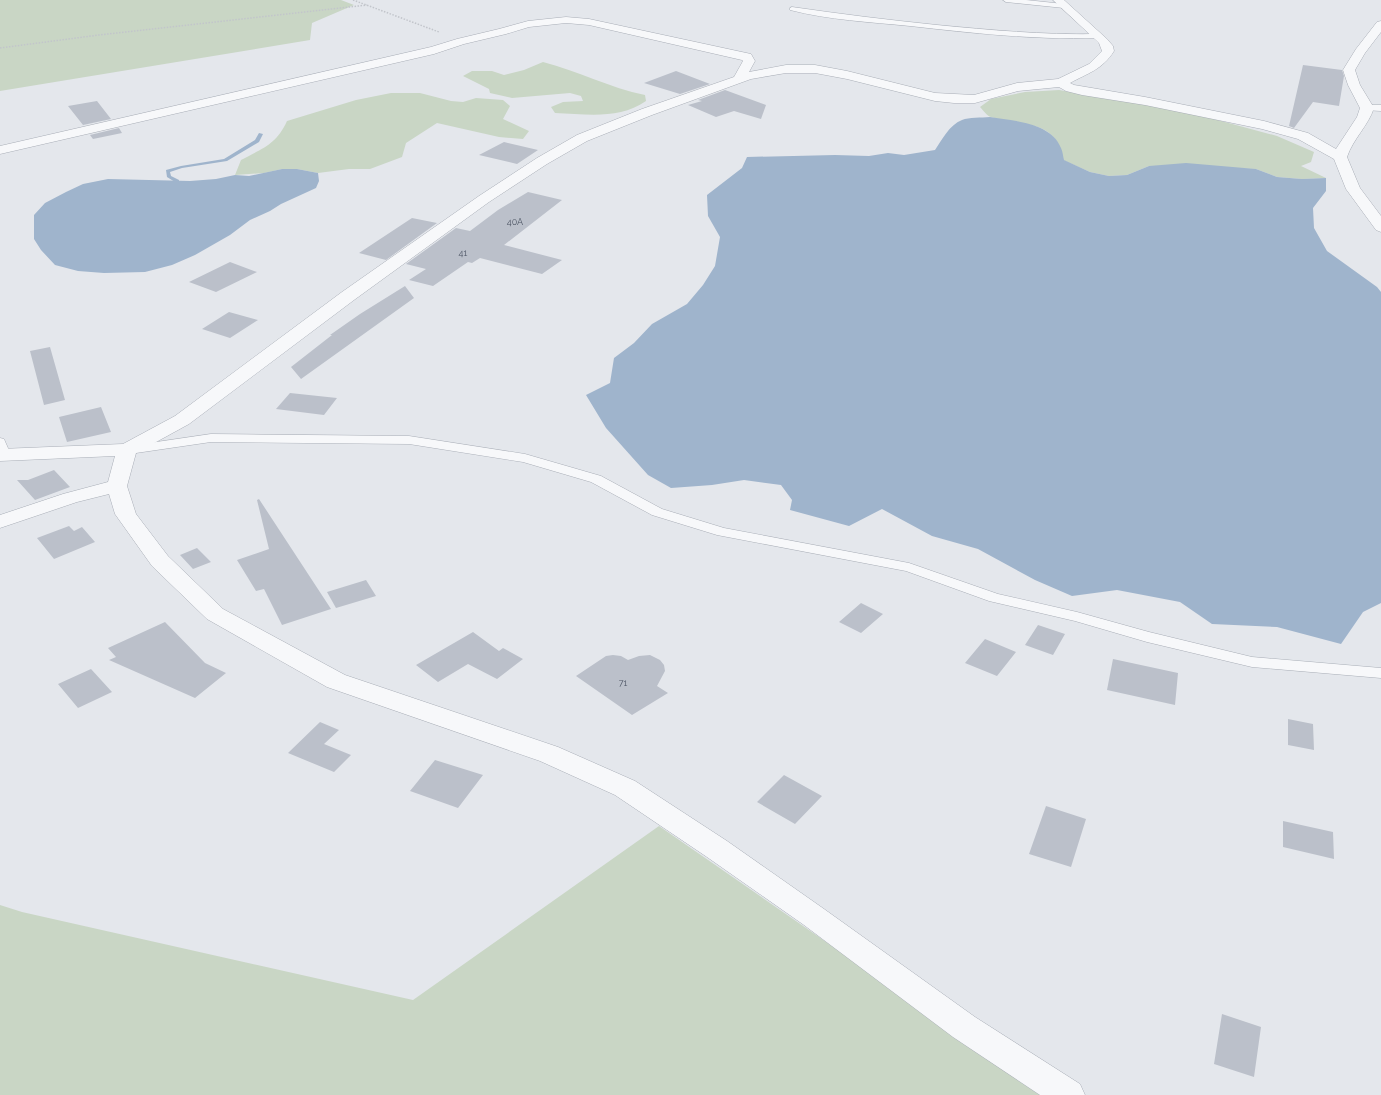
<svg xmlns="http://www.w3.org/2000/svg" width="1381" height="1095" font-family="Raleway,sans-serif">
	<rect width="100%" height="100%" fill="#e4e7ec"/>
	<path fill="#c9d6c5" d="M 0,0 L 341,0 L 354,5 L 312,23 L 310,40 L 0,91 Z
		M 543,62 C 578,71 610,88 645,95 L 646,101 C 619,120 586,114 555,113 L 551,107 L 563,102 L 583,101 L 581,96 L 570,93 L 512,98 L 490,93 L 489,89 L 463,76 L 472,71 L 492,71 L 504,75 L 524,70 Z
		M 1059,90 L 1188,112 L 1277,136 L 1314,152 L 1311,162 L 1301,166 L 1326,178 L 1302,179 L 1277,177 L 1256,169 L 1149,166 L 1127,175 L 1109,176 L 1090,172 L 1063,160 C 1056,117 1022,128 991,117 C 987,116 983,110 980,107 L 991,99 L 1025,92 Z
		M 391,93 L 420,93 L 451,101 L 463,102 L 476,98 L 503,100 L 510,106 L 503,119 L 529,131 L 523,139 L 499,137 L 437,123 L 406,143 L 402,157 L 370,169 L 349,169 L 318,173 L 297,169 L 282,169 L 264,173 L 235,175 L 241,160 C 263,148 276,145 287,121 L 356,100 Z
		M 659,826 L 1047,1095 L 0,1095 L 0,905 L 22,912 L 413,1000 Z"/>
	<path fill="#9fb4cc" d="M 990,117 C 1013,121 1051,122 1061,148 C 1063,152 1063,157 1064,160 L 1090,172 L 1109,176 L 1127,175 L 1149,166 L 1186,163 L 1256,169 L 1277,177 L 1302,179 L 1326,178 L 1326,191 L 1313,208 L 1314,228 L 1327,251 L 1377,287 L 1381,292 L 1381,603 L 1363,612 L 1341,644 L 1277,627 L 1212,624 L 1180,602 L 1117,590 L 1072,596 L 1035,580 L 978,549 L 932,536 L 882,509 L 849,526 L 790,510 L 792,500 L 781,485 L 744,480 L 712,485 L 671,488 L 648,475 L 606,428 L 586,395 L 610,383 L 614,358 L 634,343 L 652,324 L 687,304 L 703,285 L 715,266 L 720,237 L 708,216 L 707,195 L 742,168 L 747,157 L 835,155 L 869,156 L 888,153 L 904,155 L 935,150 C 942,140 949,125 962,120 C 969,117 981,118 990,117 Z
		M 282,169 L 297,169 L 318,173 L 319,181 L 316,188 L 281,204 L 270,211 L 250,220 L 230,235 L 195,255 L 172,265 L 145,272 L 104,273 L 78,271 L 55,265 L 41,250 L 34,239 L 34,215 L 45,203 L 66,192 L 83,184 L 108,179 L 190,181 L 216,179 L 235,175 L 249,176 Z"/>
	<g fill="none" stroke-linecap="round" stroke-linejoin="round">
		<path fill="#9fb4cc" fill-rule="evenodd" d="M 259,133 L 263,134 L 259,142 L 227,161 L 182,168 L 170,172 L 171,176 L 179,180 L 179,182 L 175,182 L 167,177 L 166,170 L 181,166 L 224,159 L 255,140 Z"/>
	</g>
	<path fill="#bbc0ca" d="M 1303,65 L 1342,70 L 1344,76 L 1339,106 L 1313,102 L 1294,128 L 1289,126 Z
		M 676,71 L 710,84 L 680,94 L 644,83 Z
		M 725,90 L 766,105 L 761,119 L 734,111 L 716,117 L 688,105 L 702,101 L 698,100 Z
		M 97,101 L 111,119 L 83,125 L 68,106 Z
		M 119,128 L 122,133 L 93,139 L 90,135 Z
		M 504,142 L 538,150 L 517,164 L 479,155 Z
		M 528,192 L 562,200 L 504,245 L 562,260 L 542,274 L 480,258 L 472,263 L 468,262 L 433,286 L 409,280 L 426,269 L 406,264 L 456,228 L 470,231 L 498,210 Z
		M 412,218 L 437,223 L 386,260 L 359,253 Z
		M 230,262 L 257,272 L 216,292 L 189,282 Z
		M 405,286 L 414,298 L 301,379 L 291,367 L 332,335 L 330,335 L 360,314 Z
		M 229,312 L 258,320 L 230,338 L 202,329 Z
		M 50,347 L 65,400 L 44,405 L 30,351 Z
		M 290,393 L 337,398 L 324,415 L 276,409 Z
		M 101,407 L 111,432 L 67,442 L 59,417 Z
		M 54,470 L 70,487 L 35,500 L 17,480 L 28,480 Z
		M 259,499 L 331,609 L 282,625 L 264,589 L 256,591 L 237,560 L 269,549 L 257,500 Z
		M 69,526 L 74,531 L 82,527 L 95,542 L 54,559 L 37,538 Z
		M 197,548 L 211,562 L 193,569 L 180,555 Z
		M 366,580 L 376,596 L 336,608 L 327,592 Z
		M 861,603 L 883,614 L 861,633 L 839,622 Z
		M 165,622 L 205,663 L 226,673 L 195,698 L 109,660 L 116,657 L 108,648 Z
		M 1038,625 L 1065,634 L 1053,655 L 1025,645 Z
		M 473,632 L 499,651 L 503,648 L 523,659 L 497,679 L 468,664 L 438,682 L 416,665 Z
		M 985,639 L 1016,652 L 997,676 L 965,663 Z
		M 613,655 L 621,656 L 628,660 L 639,656 L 650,655 L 660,660 L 664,665 L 665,671 L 657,686 L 668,693 L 632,715 L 576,676 L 606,656 Z
		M 1113,659 L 1178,673 L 1175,705 L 1107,690 Z
		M 91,669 L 112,692 L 78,708 L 58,684 Z
		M 1288,719 L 1313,724 L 1314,750 L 1288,745 Z
		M 320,722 L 339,730 L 324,744 L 351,755 L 334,772 L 288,753 Z
		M 435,760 L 483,775 L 458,808 L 410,791 Z
		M 784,775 L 822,796 L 795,824 L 757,802 Z
		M 1046,806 L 1086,819 L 1071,867 L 1029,854 Z
		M 1283,821 L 1333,832 L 1334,859 L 1283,847 Z
		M 1222,1014 L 1261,1027 L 1254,1077 L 1214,1064 Z"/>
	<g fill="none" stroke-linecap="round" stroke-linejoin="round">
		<defs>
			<path id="lane" d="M 1003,0 L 1026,0 L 1064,4 L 1068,6 L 1064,8 L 1006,2 Z
				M 792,7 C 840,14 888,20 937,25 C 990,30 1043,35 1097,34 L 1101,36 L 1097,38 C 1034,40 972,33 910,26 C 870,22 829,20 790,10 L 790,8 Z
				M 1367,105 L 1381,105 L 1381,111 L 1364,110 L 1363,108 L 1364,106 Z
				M 211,434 L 409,436 L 525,454 L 601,476 L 662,509 L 724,528 L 909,563 L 998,594 L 1077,612 L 1149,632 L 1252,657 L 1381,668 L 1381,678 L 1252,667 L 1147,642 L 1075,621 L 989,601 L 906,571 L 717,535 L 652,515 L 591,482 L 523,462 L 409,444 L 211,442 L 129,454 L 124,453 L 123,450 L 124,447 L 129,446 Z
				M 0,438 L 4,439 L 11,455 L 10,458 L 5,459 L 0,457 Z"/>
			<path id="street" d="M 1053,0 L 1064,0 L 1107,39 L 1113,46 L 1114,51 C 1102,70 1088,73 1070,83 L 1074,85 L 1145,97 L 1264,121 L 1308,133 L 1336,149 L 1357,117 L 1360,108 L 1348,85 L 1343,70 L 1356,49 L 1377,22 L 1381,21 L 1381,32 L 1365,53 L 1355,70 L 1360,85 L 1374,108 C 1368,126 1353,139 1347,157 L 1360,188 L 1381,216 L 1381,232 L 1376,230 L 1346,189 L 1334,159 L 1298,139 L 1262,129 L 1145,105 L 1082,95 L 1066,91 L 1059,87 L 1018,91 L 975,103 L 954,103 L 935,101 L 847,79 L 815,73 L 786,73 L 751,79 L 652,115 L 587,141 L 547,164 L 489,202 L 354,300 L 189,424 L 136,453 L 127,486 L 136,514 L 168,556 L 223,609 L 345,675 L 558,747 L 635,781 L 727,841 L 824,909 L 975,1017 L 1080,1084 L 1085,1095 L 1040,1095 L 953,1037 L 804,925 L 707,857 L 615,795 L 540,761 L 327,687 L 207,619 L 152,566 L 115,514 L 109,494 L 77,502 L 0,528 L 0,515 L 63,494 L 108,482 L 115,456 L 0,461 L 0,449 L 123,444 L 175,416 L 342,292 L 479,196 L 537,158 L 577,135 L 642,109 L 734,77 L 743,61 L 742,60 L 589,25 L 566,23 L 529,27 L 506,34 L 464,44 L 434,54 L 0,154 L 0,146 L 431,47 L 457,39 L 499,29 L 528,21 L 566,17 L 589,19 L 751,54 L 755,61 L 749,72 L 786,65 L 815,65 L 847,71 L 935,93 L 974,95 L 1017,83 L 1058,79 L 1089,64 L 1102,51 L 1099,43 Z"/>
		</defs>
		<use href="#lane" stroke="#a9aeb7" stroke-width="1"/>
		<use href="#street" stroke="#a9aeb7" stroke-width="1"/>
		<path stroke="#c2c5cb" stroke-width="1.5" stroke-dasharray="1.5 1.5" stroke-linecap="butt" d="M 353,0 L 439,32
			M 0,48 L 99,35 L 367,5"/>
		<use href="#lane" fill="#f7f8fa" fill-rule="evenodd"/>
		<use href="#street" fill="#f7f8fa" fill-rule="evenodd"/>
	</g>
	<g text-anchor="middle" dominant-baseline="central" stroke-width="3.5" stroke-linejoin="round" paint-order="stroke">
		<g font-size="9" fill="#4f5766">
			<text x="515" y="222">40А</text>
			<text x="463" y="253">41</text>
			<text x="623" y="683">71</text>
		</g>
	</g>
</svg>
